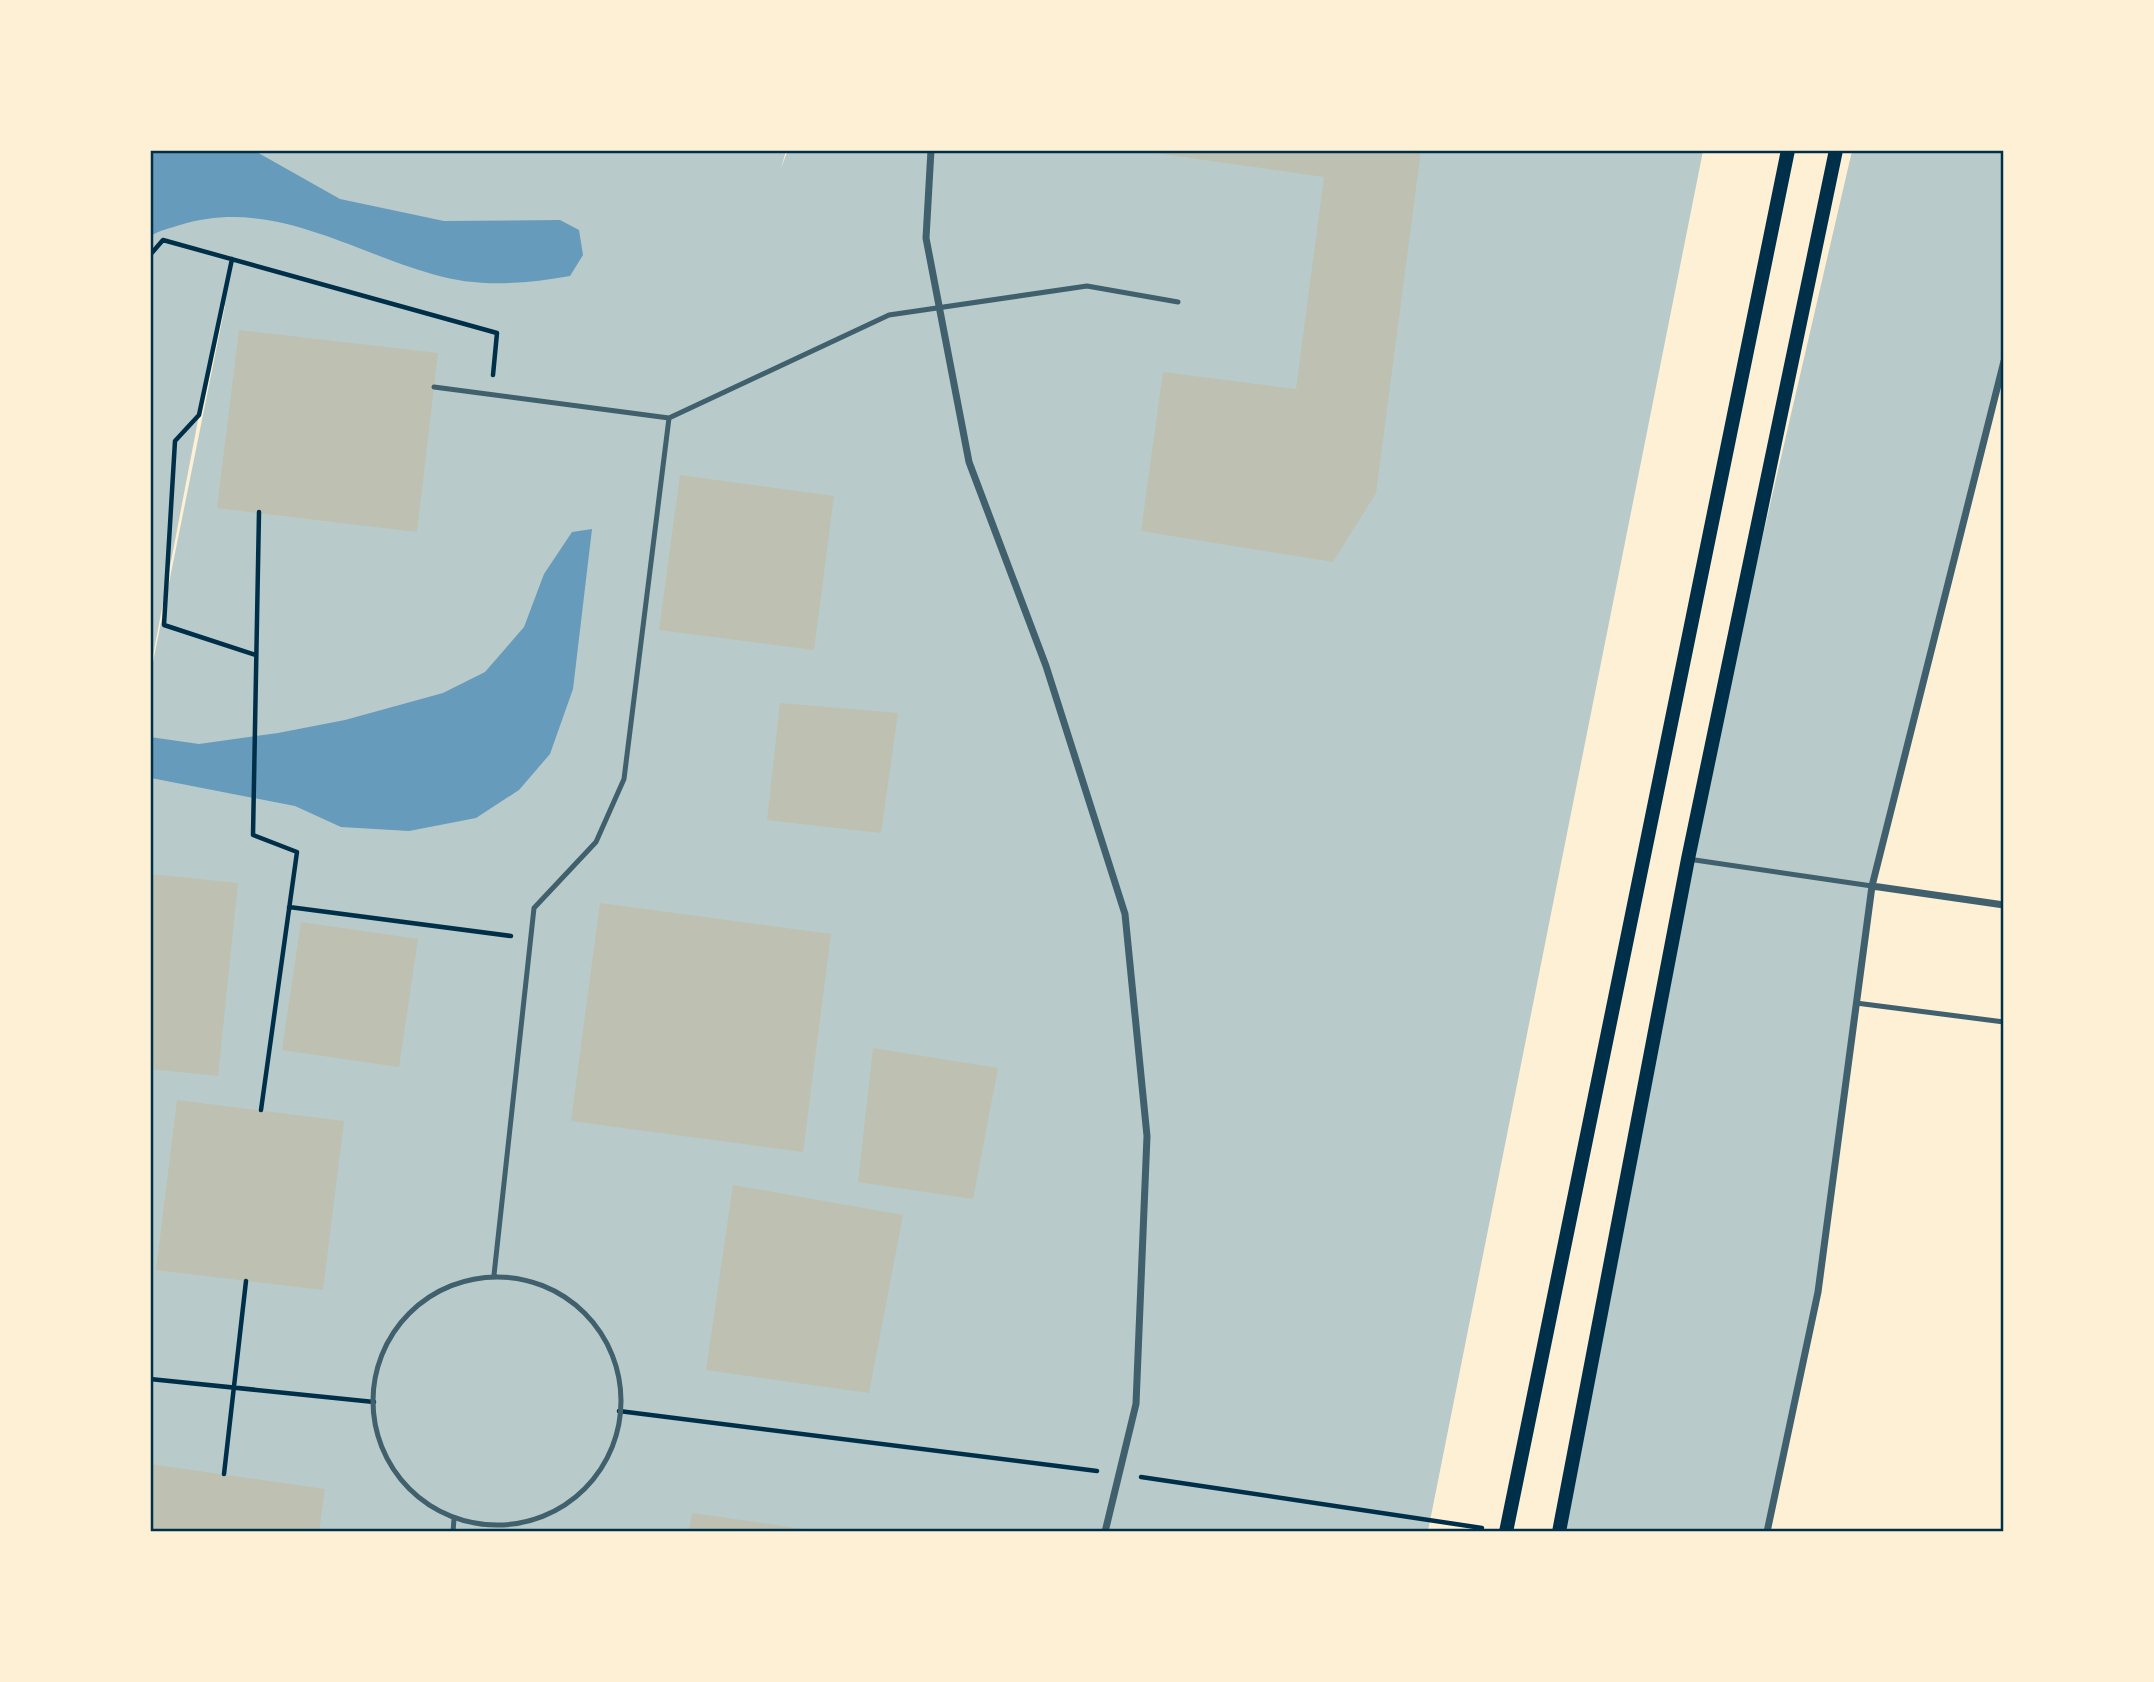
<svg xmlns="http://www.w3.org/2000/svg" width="2154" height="1682" font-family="'DejaVu Sans',sans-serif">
	<rect width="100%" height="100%" fill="#fdf0d5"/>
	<path fill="#b9caca" d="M 788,150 L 1703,151 L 1428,1531 L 151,1531 L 151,672 L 225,306 L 220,305 L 151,666 L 151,151 L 786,151 L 781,168 Z
		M 1852,151 L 2003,151 L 2003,361 L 1872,886 L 1818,1292 L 1767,1531 L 1554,1532 L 1688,859 Z"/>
	<path fill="#669bbc" d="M 253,150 L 340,199 L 444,221 L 560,220 L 579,230 L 583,255 L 570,276 C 524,284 478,288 432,274 C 348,250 271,197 180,225 C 171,228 159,230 151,236 L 151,151 Z
		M 592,529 L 573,689 L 550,754 L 519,790 L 476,818 L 409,831 L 341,827 L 295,806 L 151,778 L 150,737 L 199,744 L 278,733 L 345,720 L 443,693 L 485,672 L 524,627 L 544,574 L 572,532 Z"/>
	<path fill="#bec0b2" d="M 1134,150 L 1421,150 L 1376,493 L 1333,562 L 1141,531 L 1163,372 L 1296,389 L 1324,177 Z
		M 239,330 L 438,353 L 417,532 L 217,508 Z
		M 680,475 L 834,496 L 814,650 L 659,630 Z
		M 780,703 L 898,713 L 881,833 L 767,820 Z
		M 150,874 L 238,883 L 218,1076 L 150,1069 Z
		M 600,903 L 831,934 L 803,1152 L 571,1121 Z
		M 301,922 L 418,939 L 399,1067 L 282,1050 Z
		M 873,1048 L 998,1068 L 973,1199 L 858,1182 Z
		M 177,1100 L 344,1121 L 323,1290 L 156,1270 Z
		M 733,1185 L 903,1215 L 869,1393 L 706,1370 Z
		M 150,1464 L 325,1489 L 319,1532 L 150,1532 Z
		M 692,1513 L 810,1530 L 809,1532 L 689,1532 Z"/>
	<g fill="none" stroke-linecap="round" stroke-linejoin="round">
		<path stroke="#003049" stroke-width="4.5" d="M 150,255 L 163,240 L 497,333 L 493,375
			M 232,259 L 199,415 L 175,441 L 164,625 L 256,655
			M 259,512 L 253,835 L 297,852 L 261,1110
			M 289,907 L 511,936
			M 150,1379 L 374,1402
			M 619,1411 L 1097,1471
			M 224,1474 L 246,1281
			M 1141,1477 L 1482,1528"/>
		<path stroke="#3f606c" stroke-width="5" d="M 434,387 L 669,418 L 889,315 L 1087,286 L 1178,302
			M 1688,859 L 1872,886
			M 1856,1003 L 2004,1022
			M 494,1275 L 534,908 L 596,842 L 624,779 L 669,418
			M373 1401a124 124 0 1 1 248 0a124 124 0 1 1-248 0Z
			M 453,1532 L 454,1519"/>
		<path stroke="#3f606c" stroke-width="7" d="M 931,150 L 926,238 L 969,462 L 1046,666 L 1125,914 L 1147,1136 L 1136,1404 L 1105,1532
			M 1872,886 L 2004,905
			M 1767,1532 L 1818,1292 L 1872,886 L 2004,361"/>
		<path stroke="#003049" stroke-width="14" d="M 1506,1532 L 1788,150
			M 1559,1532 L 1688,859 L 1836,150"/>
	</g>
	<rect width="2154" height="1682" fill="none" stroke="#fdf0d5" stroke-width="304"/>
	<rect x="152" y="152" width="1850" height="1378" fill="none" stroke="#003049" stroke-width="2.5"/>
</svg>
